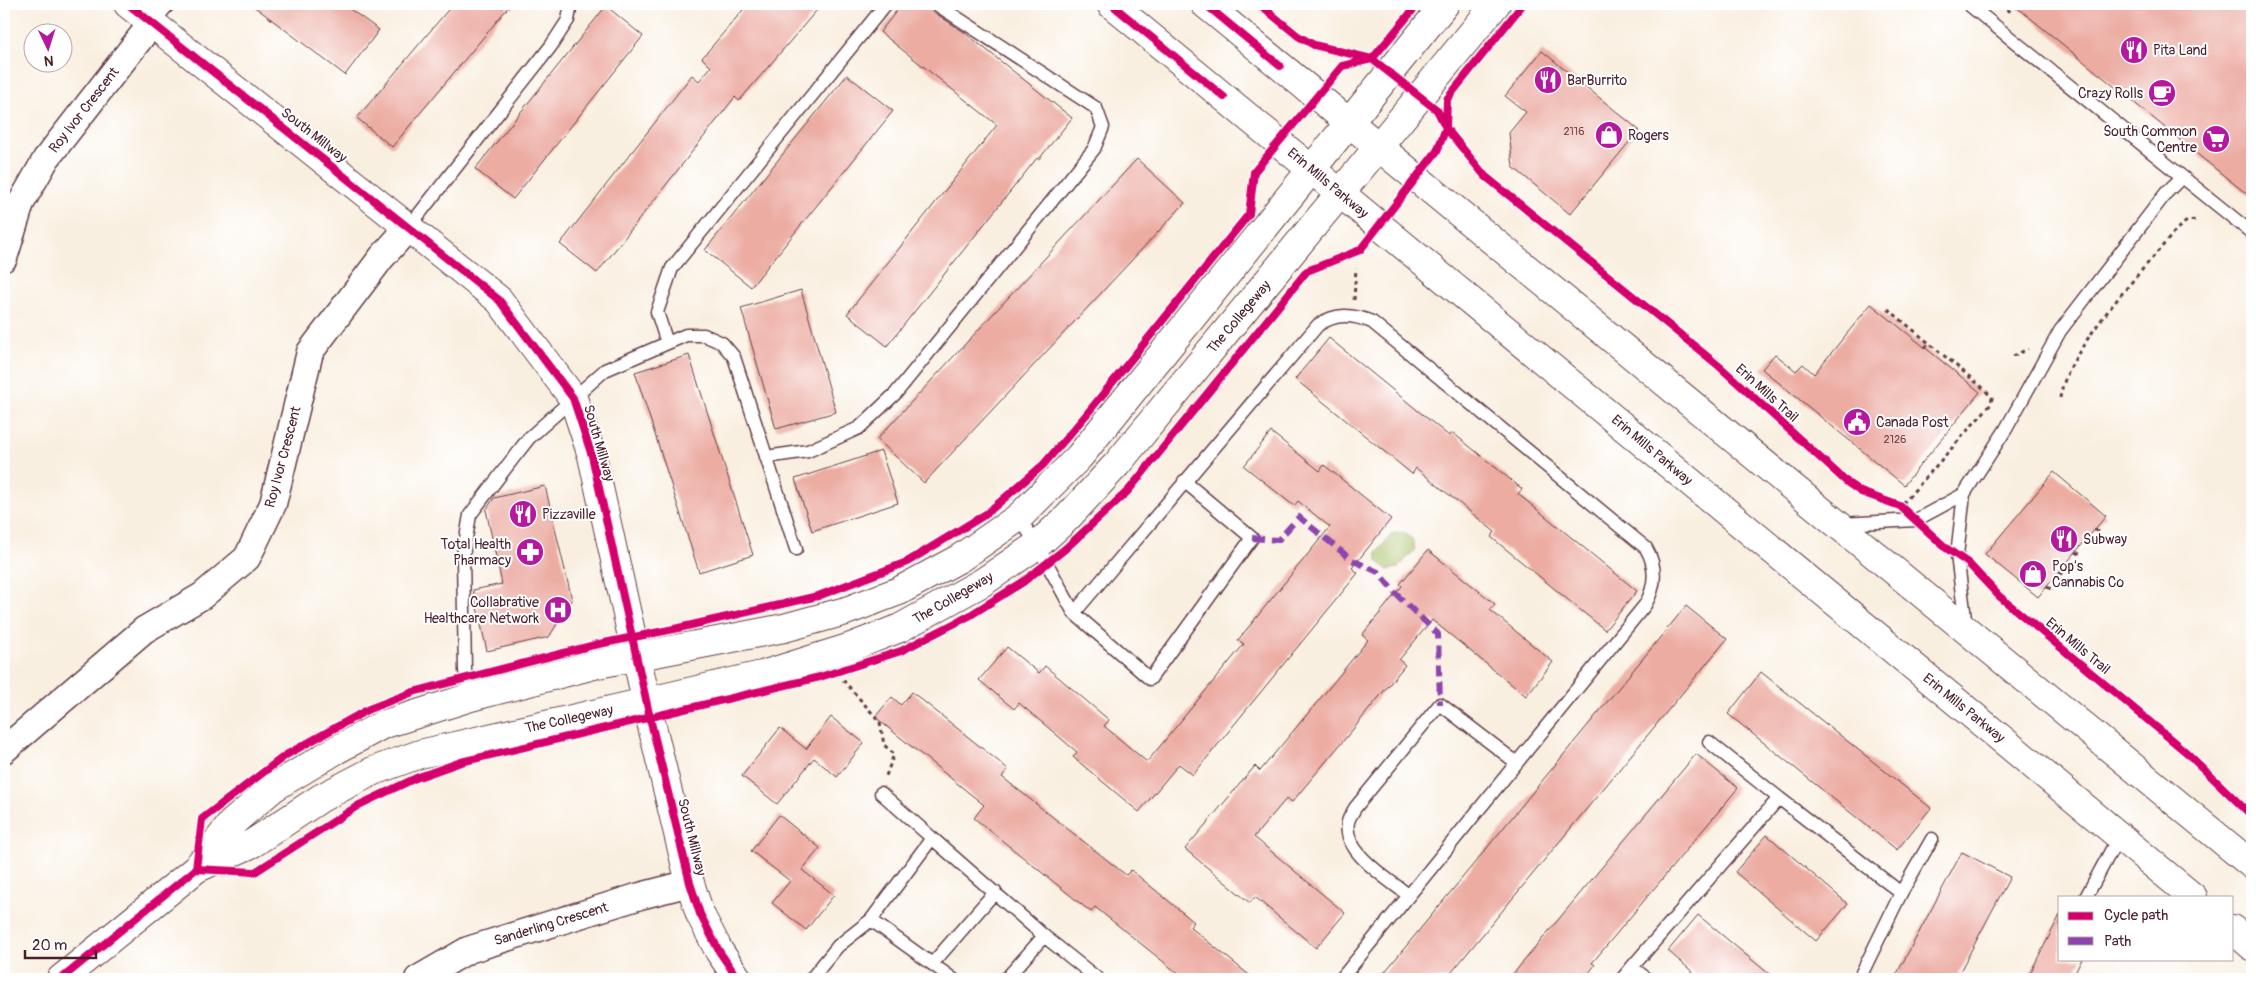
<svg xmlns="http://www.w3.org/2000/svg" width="2256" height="983" font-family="Pangolin,sans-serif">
	<rect width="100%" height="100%" fill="#fff"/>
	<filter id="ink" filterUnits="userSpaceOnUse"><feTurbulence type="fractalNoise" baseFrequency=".02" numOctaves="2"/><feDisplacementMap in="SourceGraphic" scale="10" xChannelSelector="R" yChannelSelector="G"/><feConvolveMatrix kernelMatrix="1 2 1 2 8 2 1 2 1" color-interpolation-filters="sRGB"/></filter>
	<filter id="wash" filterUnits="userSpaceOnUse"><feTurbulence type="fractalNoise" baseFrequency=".0096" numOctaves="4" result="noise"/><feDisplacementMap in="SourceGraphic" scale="20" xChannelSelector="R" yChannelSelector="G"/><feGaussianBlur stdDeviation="1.12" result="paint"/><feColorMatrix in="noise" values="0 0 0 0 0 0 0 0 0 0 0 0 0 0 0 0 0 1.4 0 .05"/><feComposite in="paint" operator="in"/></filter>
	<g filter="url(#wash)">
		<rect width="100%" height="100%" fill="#f9efe0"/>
		<path fill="#a8c167" stroke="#797049" d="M 1402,532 L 1412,539 L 1415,549 L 1398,568 L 1388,570 L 1377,561 L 1377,552 L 1392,534 Z"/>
		<g id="blocks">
			<path fill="#ecaca2" d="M 251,4 L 343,4 L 379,30 L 345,75 Z
				M 453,4 L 511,4 L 392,147 L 357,118 Z
				M 748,4 L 822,4 L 739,101 L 735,97 L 597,273 L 560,244 L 692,75 L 699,81 L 711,67 L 702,58 Z
				M 902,4 L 928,4 L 932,11 L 964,32 L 1072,118 L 1039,159 L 1037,158 L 887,346 L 847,314 L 997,125 L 880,32 Z
				M 2013,4 L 2252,4 L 2252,198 L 2228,179 Z
				M 606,6 L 643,36 L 513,199 L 475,169 Z
				M 1542,51 L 1639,130 L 1570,214 L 1513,167 L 1509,133 L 1526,112 L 1505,96 Z
				M 847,75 L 893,111 L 751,287 L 705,250 Z
				M 1137,159 L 1185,203 L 924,483 L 877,439 Z
				M 801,290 L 836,412 L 776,429 L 741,308 Z
				M 1871,304 L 1980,392 L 1904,485 L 1762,369 L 1775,354 L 1796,371 L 1803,364 L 1814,374 Z
				M 1329,338 L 1449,436 L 1453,433 L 1522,489 L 1518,494 L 1637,591 L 1605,630 L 1491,537 L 1495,532 L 1416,468 L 1412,474 L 1295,379 Z
				M 689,355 L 753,555 L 699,572 L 635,372 Z
				M 1271,432 L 1320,471 L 1324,465 L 1391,519 L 1352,568 L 1358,573 L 1193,775 L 1179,764 L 1139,812 L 1073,757 L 1077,752 L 1019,703 L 1014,709 L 979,680 L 1007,647 L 1039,673 L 1045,666 L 1109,720 L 1104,726 L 1147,762 L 1244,644 L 1238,640 L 1330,527 L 1298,501 L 1294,506 L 1244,466 Z
				M 881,451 L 898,503 L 812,531 L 795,479 Z
				M 2054,472 L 2106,516 L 2038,597 L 1985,554 Z
				M 545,486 L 572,600 L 549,637 L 487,651 L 473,590 L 502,584 L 486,510 L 494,498 Z
				M 1428,550 L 1495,604 L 1490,610 L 1553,662 L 1526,696 L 1432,620 L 1399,660 L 1405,665 L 1354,728 L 1292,802 L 1287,798 L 1254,837 L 1345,913 L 1316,948 L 1255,897 L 1250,903 L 1185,849 L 1255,766 L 1260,771 L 1324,694 L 1368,640 L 1362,635 L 1402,586 L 1400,584 Z
				M 1686,606 L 1727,639 L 1446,979 L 1379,979 Z
				M 1761,672 L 1931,808 L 1897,850 L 1728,714 Z
				M 912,692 L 1008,769 L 1002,777 L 1126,875 L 1131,870 L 1194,922 L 1190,927 L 1254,979 L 1185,979 L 1095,907 L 1091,912 L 974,818 L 984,805 L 875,717 L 892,697 L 901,705 Z
				M 831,717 L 864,743 L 837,777 L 814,758 L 777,804 L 742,776 L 780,728 L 806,749 Z
				M 1696,754 L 1738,788 L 1592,963 L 1595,965 L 1584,979 L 1509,979 Z
				M 779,815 L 820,848 L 802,870 L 834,895 L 806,930 L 772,903 L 790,881 L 751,851 Z
				M 1767,835 L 1848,904 L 1816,941 L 1735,872 Z
				M 1962,852 L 2010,877 L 1956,979 L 1894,979 Z
				M 1698,915 L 1775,979 L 1701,979 L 1668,951 Z
				M 2060,915 L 2060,959 L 2082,959 L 2072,979 L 2027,979 Z"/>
		</g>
	</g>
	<g filter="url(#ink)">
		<use href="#blocks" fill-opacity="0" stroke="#643e46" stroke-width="1"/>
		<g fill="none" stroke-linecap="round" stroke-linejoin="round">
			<defs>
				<path id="service" d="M 1968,4 L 2252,233
					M 152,23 L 169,4
					M 409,227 L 551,46 L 568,20 L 571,4
					M 667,343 L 657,312 L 672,268 L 886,4
					M 766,457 L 808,451 L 859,428 L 896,393 L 1094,149 L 1103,127 L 1096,108 L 936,4
					M 1019,517 L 1037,545 L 1074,613 L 1318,325 C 1336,313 1352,314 1372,322 L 1646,548 C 1657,567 1656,586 1645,605 L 1341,979
					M 1841,524 L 1916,520 L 1964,494
					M 1074,613 L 1150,679 L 1252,538 L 1184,481
					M 1966,626 L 1957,555 L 1964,494 L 2006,429 L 2060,331 L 2166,193 L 2182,177
					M 471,697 L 465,671 L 463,556 L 470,515 L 514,457 L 529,438 L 605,370 L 686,335 L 704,335 L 722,343 L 734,357 L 796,549
					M 1709,742 L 1779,798
					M 881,793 L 932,838
					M 1901,893 L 1932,839
					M 1408,895 C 1387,878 1342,852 1348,822 C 1349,817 1353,812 1355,808 L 1440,704 L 1517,763
					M 2086,897 L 2119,836
					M 871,920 L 953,979
					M 932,964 L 995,892
					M 1632,967 L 1779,798 L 1901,893 L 1859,979
					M 811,979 L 838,946 L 871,920 L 932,838 L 1044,936 L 1098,979
					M 1006,979 L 1044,936
					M 1622,979 L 1632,967 L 1647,979"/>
				<path id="minor" d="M 4,258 L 21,203 L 46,159 L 152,23
					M 4,750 L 144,630 L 202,596 L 247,558 L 273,504 L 310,352 L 382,257 L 409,227
					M 418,979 L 468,950 L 640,896 L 690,883"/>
				<path id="tertiary" d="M 128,4 L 499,300 L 573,398 L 592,456 L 650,718 L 690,883 L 700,914 L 719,951 L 738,979
					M 200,867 L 253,843 L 321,798 L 373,771 L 420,754 L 762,675 L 851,647 L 900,628 L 983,582 L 1037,545 L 1067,518 L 1117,464 L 1496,4
					M 61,979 L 196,869 L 232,823 L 273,788 L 336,750 L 382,725 L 471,697 L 598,664 L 784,628 L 846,611 L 899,591 L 960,558 L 1019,517 L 1079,457 L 1445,4"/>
				<path id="primary" d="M 1111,4 L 2193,897
					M 1205,4 L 2252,865
					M 2232,929 L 2252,946"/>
			</defs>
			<use href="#service" stroke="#643e46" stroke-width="15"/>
			<use href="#minor" stroke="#643e46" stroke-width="29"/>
			<use href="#tertiary" stroke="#643e46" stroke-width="30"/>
			<use href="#primary" stroke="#643e46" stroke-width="30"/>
			<path stroke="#643e46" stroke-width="3" stroke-dasharray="4 4" stroke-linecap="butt" d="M 2001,4 L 2012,13
				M 1354,300 L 1356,268
				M 1888,309 L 1983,388 L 1992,398 L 1991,404 L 1904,502
				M 1925,348 L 1929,343
				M 2013,356 L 2028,349
				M 2060,398 C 2066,350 2145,268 2177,229 L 2187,221 L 2196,220
				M 2095,529 L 2099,533
				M 2076,552 L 2080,554
				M 2059,572 L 2063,575
				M 2047,587 L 2051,589
				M 843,680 L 880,722 L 884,745 L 894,754 L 886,776"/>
			<use href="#service" stroke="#fff" stroke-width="12"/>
			<use href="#minor" stroke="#fff" stroke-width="26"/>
			<use href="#tertiary" stroke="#fff" stroke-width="28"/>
			<use href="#primary" stroke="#fff" stroke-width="28"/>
			<path stroke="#8e44ad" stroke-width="6" stroke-dasharray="12 6" stroke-linecap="butt" d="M 1252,538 L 1278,540 L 1299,517 L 1352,560 L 1378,572 L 1397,595 L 1438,634 L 1440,704"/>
			<defs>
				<path id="cycleway" d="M 128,4 L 499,300 L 573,398 L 592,456 L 650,718 L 690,883 L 700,914 L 719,951 L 738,979
					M 1111,4 L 1224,97
					M 1205,4 L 1280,66
					M 1259,4 L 1298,36 L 1314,45 L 1372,59 L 1437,110 L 1446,128 L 1485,176 L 1719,366 L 1848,483 L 1861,492 L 1900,506 L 1946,548 L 1968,563 L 1999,596 L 2186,752 L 2252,816
					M 196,869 L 255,872 L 359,805 L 416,778 L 461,762 L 820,677 L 901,651 L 969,616 L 1023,582 L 1065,549 L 1128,491 L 1307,271 L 1360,250 L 1437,151 L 1446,128 L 1447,99 L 1523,4
					M 196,869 L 202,819 L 286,755 L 369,709 L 413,692 L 594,645 L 674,629 L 818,596 L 907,562 L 986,514 L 1043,465 L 1086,415 L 1249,214 L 1254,172 L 1342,66 L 1372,59 L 1418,4
					M 61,979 L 196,869"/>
			</defs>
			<use href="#cycleway" stroke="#fff" stroke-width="11"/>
			<use href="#cycleway" stroke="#d6006c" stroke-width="8"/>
		</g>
	</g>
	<defs>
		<symbol id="restaurant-disc" viewBox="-11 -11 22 22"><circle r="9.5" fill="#b5179e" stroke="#fff"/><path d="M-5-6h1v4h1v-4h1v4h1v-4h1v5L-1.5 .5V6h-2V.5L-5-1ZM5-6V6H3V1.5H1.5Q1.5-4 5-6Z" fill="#fff"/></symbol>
		<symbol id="cafe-disc" viewBox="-11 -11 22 22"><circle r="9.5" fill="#b5179e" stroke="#fff"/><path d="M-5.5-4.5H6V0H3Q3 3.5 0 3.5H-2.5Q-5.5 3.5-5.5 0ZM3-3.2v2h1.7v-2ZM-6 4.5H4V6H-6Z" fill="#fff"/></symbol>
		<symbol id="shop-disc" viewBox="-11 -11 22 22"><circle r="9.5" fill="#b5179e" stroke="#fff"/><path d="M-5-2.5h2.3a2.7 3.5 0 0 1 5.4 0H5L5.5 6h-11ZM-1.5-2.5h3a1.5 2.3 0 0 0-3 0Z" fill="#fff"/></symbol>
		<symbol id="supermarket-disc" viewBox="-11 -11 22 22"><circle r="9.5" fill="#b5179e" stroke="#fff"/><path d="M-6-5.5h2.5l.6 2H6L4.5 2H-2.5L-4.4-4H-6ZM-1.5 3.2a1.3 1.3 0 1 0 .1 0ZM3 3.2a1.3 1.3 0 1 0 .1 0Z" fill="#fff"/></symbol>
		<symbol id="civic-disc" viewBox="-11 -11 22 22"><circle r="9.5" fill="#b5179e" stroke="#fff"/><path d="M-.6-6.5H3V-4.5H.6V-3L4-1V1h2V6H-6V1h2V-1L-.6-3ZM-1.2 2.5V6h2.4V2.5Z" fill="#fff"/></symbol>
		<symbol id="pharmacy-disc" viewBox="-11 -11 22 22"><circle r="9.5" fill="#b5179e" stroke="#fff"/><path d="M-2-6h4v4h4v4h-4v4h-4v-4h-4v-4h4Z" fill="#fff"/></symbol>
		<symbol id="hospital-disc" viewBox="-11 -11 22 22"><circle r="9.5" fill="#b5179e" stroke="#fff"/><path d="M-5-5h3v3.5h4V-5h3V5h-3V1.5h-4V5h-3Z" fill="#fff"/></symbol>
	</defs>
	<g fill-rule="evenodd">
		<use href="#restaurant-disc" x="2118" y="34" width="32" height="32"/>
		<use href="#restaurant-disc" x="1532" y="64" width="32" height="32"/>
		<use href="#cafe-disc" x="2146" y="77" width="32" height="32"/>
		<use href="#shop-disc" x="1593" y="119" width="32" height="32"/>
		<use href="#supermarket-disc" x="2200" y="123" width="32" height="32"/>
		<use href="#civic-disc" x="1841" y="406" width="32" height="32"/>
		<use href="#restaurant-disc" x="507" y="498" width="32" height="32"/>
		<use href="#restaurant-disc" x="2048" y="523" width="32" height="32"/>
		<use href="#pharmacy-disc" x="514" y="536" width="32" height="32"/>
		<use href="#shop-disc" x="2017" y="558" width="32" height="32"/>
		<use href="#hospital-disc" x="542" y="594" width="32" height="32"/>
	</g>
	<g text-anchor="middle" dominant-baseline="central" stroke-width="4" stroke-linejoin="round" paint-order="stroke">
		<g font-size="11" fill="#724249">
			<text x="1574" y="131">2116</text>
			<text x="1895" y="439">2126</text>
		</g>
		<g font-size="14" fill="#4a1f2b" stroke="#fff" text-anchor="start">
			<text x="2153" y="50">Pita Land</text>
			<text x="1567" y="80">BarBurrito</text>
			<text x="2143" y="93" text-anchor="end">Crazy Rolls</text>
			<text x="2197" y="131" text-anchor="end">South Common<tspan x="2197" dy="16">Centre</tspan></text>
			<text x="1628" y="135">Rogers</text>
			<text x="1876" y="422">Canada Post</text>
			<text x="542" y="514">Pizzaville</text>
			<text x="2083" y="539">Subway</text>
			<text x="511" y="544" text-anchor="end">Total Health<tspan x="511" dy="16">Pharmacy</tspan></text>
			<text x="2052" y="566">Pop's<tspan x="2052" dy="16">Cannabis Co</tspan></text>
			<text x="539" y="602" text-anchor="end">Collabrative<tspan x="539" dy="16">Healthcare Network</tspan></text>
		</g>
		<g font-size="14" fill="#4a1f2b" stroke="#fff">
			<text transform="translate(84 110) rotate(-52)">Roy Ivor Crescent</text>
			<text transform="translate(314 135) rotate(38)">South Millway</text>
			<text transform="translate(1328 183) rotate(40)">Erin Mills Parkway</text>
			<text transform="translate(1239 317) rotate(-50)">The Collegeway</text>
			<text transform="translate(1767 393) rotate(42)">Erin Mills Trail</text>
			<text transform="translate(599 443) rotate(74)">South Millway</text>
			<text transform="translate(1652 450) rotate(40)">Erin Mills Parkway</text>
			<text transform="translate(283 457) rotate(-75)">Roy Ivor Crescent</text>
			<text transform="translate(953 598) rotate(-30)">The Collegeway</text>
			<text transform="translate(2078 646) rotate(40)">Erin Mills Trail</text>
			<text transform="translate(1964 708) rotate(39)">Erin Mills Parkway</text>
			<text transform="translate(569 719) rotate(-12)">The Collegeway</text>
			<text transform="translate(692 837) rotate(76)">South Millway</text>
			<text transform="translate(551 924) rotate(-17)">Sanderling Crescent</text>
		</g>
	</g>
	<rect width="2256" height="983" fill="none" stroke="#fff" stroke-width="20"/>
	<rect x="2058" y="896" width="175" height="65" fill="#ffffff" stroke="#b7a5aa"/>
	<rect x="2068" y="912" width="25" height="8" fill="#d6006c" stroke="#b7a5aa"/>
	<text x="2104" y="920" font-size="15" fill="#4a1f2b">Cycle path</text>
	<rect x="2068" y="937" width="25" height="8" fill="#8e44ad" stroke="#b7a5aa"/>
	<text x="2104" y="946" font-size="15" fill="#4a1f2b">Path</text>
	<g transform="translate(48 48) rotate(176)"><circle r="24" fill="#ffffff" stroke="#b7a5aa"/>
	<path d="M0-4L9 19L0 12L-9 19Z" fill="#b5179e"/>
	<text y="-8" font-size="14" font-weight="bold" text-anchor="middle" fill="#4a1f2b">N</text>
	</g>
	<path d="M25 950v8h71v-8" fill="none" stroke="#4a1f2b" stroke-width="2.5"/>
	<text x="32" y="950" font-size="15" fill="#4a1f2b" stroke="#ffffff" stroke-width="4" paint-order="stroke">20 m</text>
</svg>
